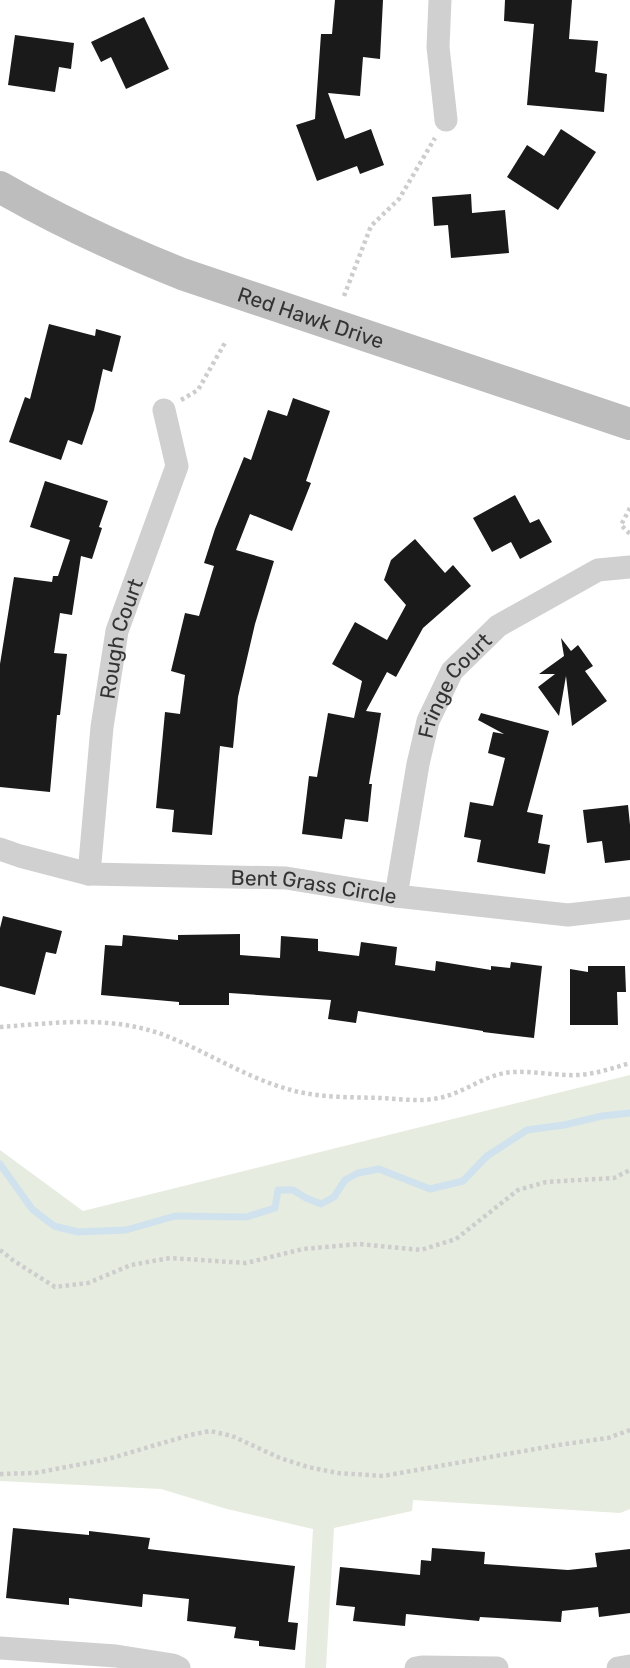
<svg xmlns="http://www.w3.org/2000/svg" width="630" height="1668" font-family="Rubik,sans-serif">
	<rect width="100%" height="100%" fill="#fff"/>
	<path fill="#e6ecdf" d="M 630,1075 L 630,1509 L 620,1513 L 413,1500 L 412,1511 L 334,1528 L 326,1668 L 305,1668 L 313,1529 L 227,1509 L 161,1489 L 0,1481 L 0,1150 L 83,1211 Z"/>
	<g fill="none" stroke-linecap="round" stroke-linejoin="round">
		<path stroke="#cfe2ee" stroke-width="7" d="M 0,1164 L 32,1209 L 54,1226 L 78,1232 L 126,1230 L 175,1216 L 246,1217 L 275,1208 L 278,1190 L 293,1190 L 306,1198 L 321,1204 L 334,1197 L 345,1180 L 358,1173 L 379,1169 L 430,1189 L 463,1181 L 487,1156 L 527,1130 L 564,1125 L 602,1116 L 630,1113"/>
	</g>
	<path fill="#1a1a1a" d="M 335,0 L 383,0 L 380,59 L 363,57 L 360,96 L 328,93 L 345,139 L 371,129 L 384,165 L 360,174 L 357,166 L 317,181 L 296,125 L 315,119 L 321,34 L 332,34 Z
		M 505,0 L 572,0 L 569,39 L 598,41 L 595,72 L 607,74 L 604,112 L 527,105 L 534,24 L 504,21 Z
		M 144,17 L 169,69 L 126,89 L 111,57 L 101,62 L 91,42 Z
		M 15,35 L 74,43 L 71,69 L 59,67 L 55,92 L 8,85 Z
		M 561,129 L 596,152 L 558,210 L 507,177 L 527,145 L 544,156 Z
		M 471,194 L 472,213 L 505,210 L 509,253 L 451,258 L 448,225 L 434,226 L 432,197 Z
		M 49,324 L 95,336 L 96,329 L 121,336 L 112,372 L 103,369 L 94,410 L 82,445 L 68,440 L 61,460 L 9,442 L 25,397 L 30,399 Z
		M 293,398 L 330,411 L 306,481 L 311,483 L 292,531 L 250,514 L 236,550 L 274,561 L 255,624 L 238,697 L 233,748 L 220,746 L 212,835 L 172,832 L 174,810 L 156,808 L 165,712 L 180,714 L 185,675 L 171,671 L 185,613 L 199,616 L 214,566 L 204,563 L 215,529 L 244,457 L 251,460 L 268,410 L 287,416 Z
		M 45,481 L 108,501 L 99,527 L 102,528 L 92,559 L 81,556 L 72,615 L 60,613 L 54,653 L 67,654 L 60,715 L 57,715 L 50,792 L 0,787 L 0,664 L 14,577 L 52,582 L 53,576 L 58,576 L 70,540 L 30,527 Z
		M 515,495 L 530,523 L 539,519 L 552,542 L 520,559 L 511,542 L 492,552 L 473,518 Z
		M 415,539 L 445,573 L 453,565 L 471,586 L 423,628 L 396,677 L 387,672 L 366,711 L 381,713 L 369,784 L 372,784 L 368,822 L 345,819 L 342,839 L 302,834 L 309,776 L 317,777 L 328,713 L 354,718 L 362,681 L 332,664 L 355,622 L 387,640 L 406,605 L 384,580 L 391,560 Z
		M 561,638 L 571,651 L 578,645 L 593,666 L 585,671 L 607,701 L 572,726 L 566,676 L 559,716 L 538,687 L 555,674 L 539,674 L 564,656 Z
		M 481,713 L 549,731 L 527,812 L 543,815 L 538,843 L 550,845 L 545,874 L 477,862 L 481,840 L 464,837 L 470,802 L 493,806 L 505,758 L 488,753 L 493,732 L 504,734 L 478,720 Z
		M 628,805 L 630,825 L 630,860 L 605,863 L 602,841 L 587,843 L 583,810 Z
		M 3,916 L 62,931 L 56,954 L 46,952 L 35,995 L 0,986 L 0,928 Z
		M 240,934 L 240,955 L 280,958 L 281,936 L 318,939 L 318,951 L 359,956 L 361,942 L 397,947 L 395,965 L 435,971 L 436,961 L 491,970 L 491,966 L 510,968 L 511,962 L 542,966 L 534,1038 L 483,1032 L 483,1031 L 358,1011 L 356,1023 L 328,1019 L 331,1000 L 229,993 L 229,1005 L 179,1005 L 179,1002 L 101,995 L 105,945 L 122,946 L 123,935 L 178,940 L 178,935 Z
		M 588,966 L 625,966 L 626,992 L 617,992 L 618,1025 L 570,1025 L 570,969 L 588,972 Z
		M 13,1528 L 89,1535 L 89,1531 L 150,1538 L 148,1549 L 295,1566 L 288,1622 L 298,1623 L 295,1650 L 259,1646 L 259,1641 L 234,1638 L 236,1627 L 187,1621 L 189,1599 L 143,1594 L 142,1607 L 69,1598 L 69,1605 L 6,1598 Z
		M 432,1548 L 485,1552 L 484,1564 L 568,1570 L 597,1567 L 595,1553 L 630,1549 L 630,1613 L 599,1617 L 598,1607 L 562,1611 L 561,1622 L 480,1617 L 479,1621 L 406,1614 L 405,1626 L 353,1621 L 355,1607 L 336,1605 L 340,1567 L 420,1575 L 421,1560 L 431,1561 Z"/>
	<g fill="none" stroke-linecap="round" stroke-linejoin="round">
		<path stroke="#cdcdcd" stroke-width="4.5" stroke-dasharray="3.5 3.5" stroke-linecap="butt" d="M 344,296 L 371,226 L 399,199 L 435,138
			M 181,400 L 198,390 L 226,341
			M 630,508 L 621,525 L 630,534
			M 0,1027 C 54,1023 111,1015 164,1035 C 206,1051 246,1078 291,1090 C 320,1098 351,1097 381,1098 C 400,1099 421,1102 439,1098 C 465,1093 486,1073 514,1072 C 535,1071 557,1076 578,1075 C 596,1074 613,1068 630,1063
			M 0,1250 L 14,1261 L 55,1287 L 88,1283 L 131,1265 L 170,1258 L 246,1263 L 303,1249 L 359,1244 L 421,1250 L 456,1239 L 518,1190 L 546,1182 L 614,1178 L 630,1170
			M 0,1474 L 35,1473 L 108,1459 L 190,1435 L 210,1431 L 232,1436 L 280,1458 L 308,1467 L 338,1473 L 383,1476 L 558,1445 L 608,1438 L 630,1430"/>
		<g stroke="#d0d0d0" stroke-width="23">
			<path d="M 440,0 L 438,47 L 446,120"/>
			<path id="s1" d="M 0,849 L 20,856 L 89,874 L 286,878 L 396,896 L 568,915 L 630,908"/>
			<path id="s2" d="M 89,874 L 102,727 L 117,631 L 177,466 L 164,410"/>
			<path id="s3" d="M 396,896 L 418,764 L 428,721 L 452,671 L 498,626 L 598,570 L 630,567"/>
			<path d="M 0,1648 L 116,1656 L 173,1665 L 179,1668"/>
			<path d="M 416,1668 L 422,1667 L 497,1668"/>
			<path d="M 618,1668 L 630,1666"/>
		</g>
		<path stroke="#bdbdbd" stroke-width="32" id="s4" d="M 0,187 C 59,221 120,249 182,274 L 630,424"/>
	</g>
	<g text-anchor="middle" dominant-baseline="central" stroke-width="7" stroke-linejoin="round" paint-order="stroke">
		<g font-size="21" fill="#333" stroke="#fff">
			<text stroke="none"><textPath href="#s4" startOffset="338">Red Hawk Drive</textPath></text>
			<text stroke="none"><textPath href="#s2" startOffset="238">Rough Court</textPath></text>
			<text stroke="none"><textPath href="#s3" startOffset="222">Fringe Court</textPath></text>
			<text stroke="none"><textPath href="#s1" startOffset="318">Bent Grass Circle</textPath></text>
		</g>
	</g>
</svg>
